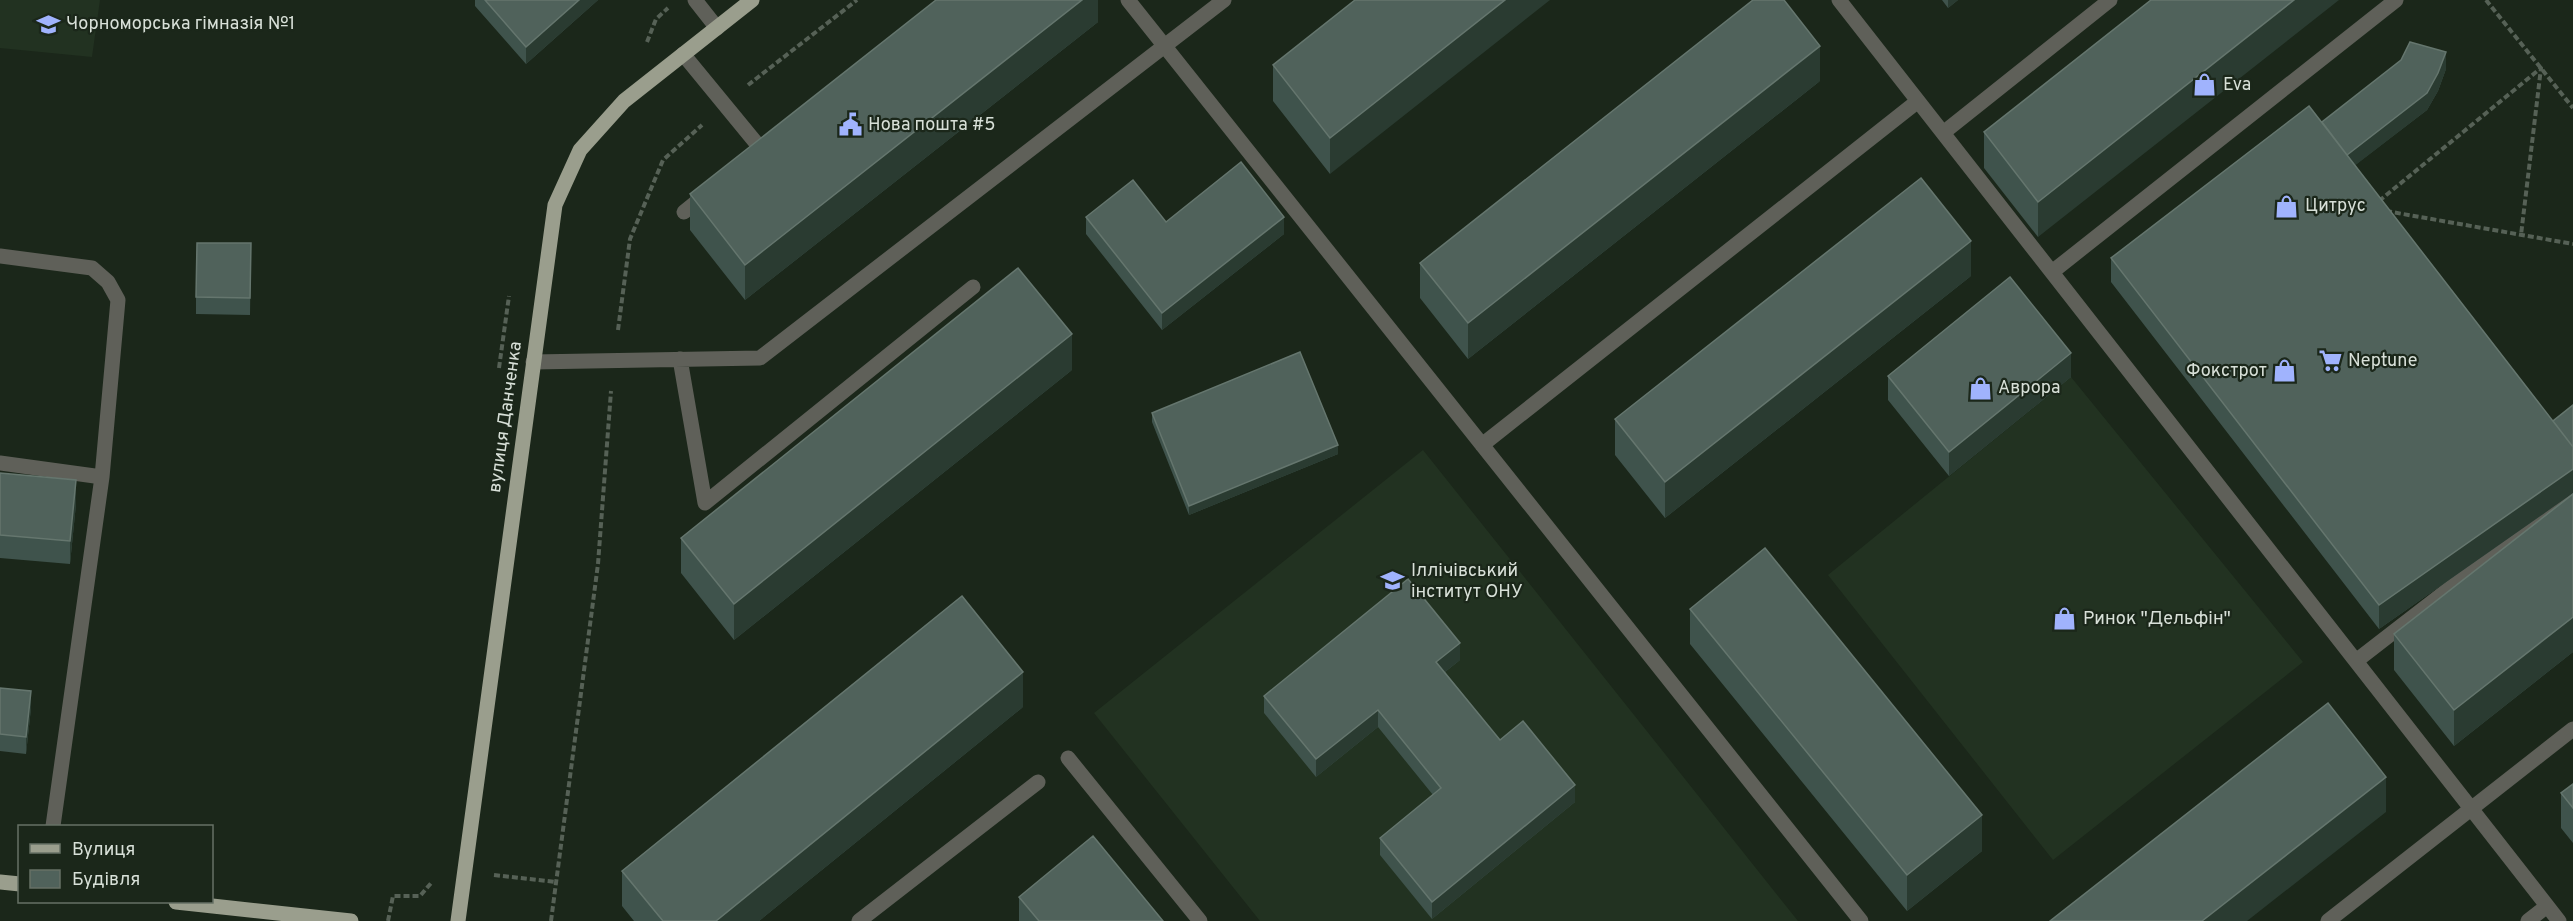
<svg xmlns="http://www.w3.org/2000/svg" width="2573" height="921" font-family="Overpass,sans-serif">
	<rect width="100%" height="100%" fill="#1b271a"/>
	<path fill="#223221" d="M 0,0 L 100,0 L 92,57 L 0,48 Z
		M 2071,377 L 2303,662 L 2053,860 L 1828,575 Z
		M 1423,450 L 1798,921 L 1260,921 L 1094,713 Z"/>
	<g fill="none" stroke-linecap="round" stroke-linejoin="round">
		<path stroke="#566156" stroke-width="4" stroke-dasharray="6 3" stroke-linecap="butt" d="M 2486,0 L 2573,108
			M 647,42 L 656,19 L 668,8
			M 748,85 L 857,0
			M 2379,201 L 2541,68 L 2521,235
			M 2386,211 L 2573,244
			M 618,330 L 630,239 L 663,160 L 702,125
			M 499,368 L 509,296
			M 494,875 L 556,882
			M 388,921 L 393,896 L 420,896 L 432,882
			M 551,921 L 598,564 L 611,391"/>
		<path stroke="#5f6059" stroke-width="15" d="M 695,0 L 717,28
			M 1128,0 L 1861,921
			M 1839,0 L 2559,921
			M 683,54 L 761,149
			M 1943,133 L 2110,0
			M 684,212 L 705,195
			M 0,256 L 92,268 L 108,282 L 118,300 L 102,477 L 53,826
			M 2052,272 L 2396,0
			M 680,359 L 705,503 L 973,287
			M 533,362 L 760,358 L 1224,0
			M 1482,445 L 1918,101
			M 0,463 L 102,477
			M 2356,661 L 2573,493
			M 1068,758 L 1200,921
			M 859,921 L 1038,782
			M 2328,921 L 2573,729
			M 2528,921 L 2547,906"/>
		<path stroke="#9a9e8d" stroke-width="15" d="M 0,882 L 20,884
			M 176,902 L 351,921
			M 458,921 L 555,205 L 580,150 L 624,101 L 752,0"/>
	</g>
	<path fill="#3f534c" d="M 475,0 L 598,0 L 526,64 L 475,6 Z
		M 1098,0 L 1098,22 L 745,300 L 690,230 L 690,194 Z
		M 1355,0 L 1330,174 L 1273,101 L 1273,65 Z
		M 1942,0 L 1958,0 L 1948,8 Z
		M 2151,0 L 2038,237 L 1984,168 L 1984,132 Z
		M 2446,69 L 2438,91 L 2427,110 L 2355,165 L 2553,421 L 2573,405 L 2573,493 L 2379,629 L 2111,282 L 2111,258 Z
		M 1820,81 L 1468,359 L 1420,298 L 1420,263 Z
		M 1086,217 L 1284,234 L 1162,330 L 1086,234 Z
		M 251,243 L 250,315 L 196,314 L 196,297 Z
		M 1971,276 L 1665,518 L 1615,455 L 1615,419 Z
		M 1072,370 L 734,640 L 681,573 L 681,538 Z
		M 1888,376 L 2071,377 L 1949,476 L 1888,400 Z
		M 1152,413 L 1338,454 L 1189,515 L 1152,422 Z
		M 0,473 L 76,504 L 70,564 L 0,558 Z
		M 2573,494 L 2573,652 L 2454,746 L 2394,670 L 2394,634 Z
		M 1690,609 L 1982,851 L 1907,911 L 1690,644 Z
		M 1460,660 L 1445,672 L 1500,740 L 1575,802 L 1432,919 L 1380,855 L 1380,838 L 1433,795 L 1378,727 L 1316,777 L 1264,713 L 1264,696 Z
		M 0,688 L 31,708 L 26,754 L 0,751 Z
		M 1023,707 L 759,921 L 634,921 L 622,906 L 622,871 Z
		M 2573,784 L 2573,843 L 2561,828 L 2561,793 Z
		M 1019,897 L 1163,921 L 1019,921 Z"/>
	<path fill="#2a3b31" d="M 579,0 L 598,0 L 526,64 L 526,47 Z
		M 1082,0 L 1098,0 L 1098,22 L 745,300 L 745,265 Z
		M 1505,0 L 1550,0 L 1330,174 L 1330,138 Z
		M 1948,0 L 1958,0 L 1948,8 Z
		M 2294,0 L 2339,0 L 2038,237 L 2038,202 Z
		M 1820,46 L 1820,81 L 1468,359 L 1468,323 Z
		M 2446,52 L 2446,69 L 2438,91 L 2427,110 L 2344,174 L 2344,157 Z
		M 1284,217 L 1284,234 L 1162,330 L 1162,313 Z
		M 1971,241 L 1971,276 L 1665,518 L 1665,482 Z
		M 1072,334 L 1072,370 L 734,640 L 734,604 Z
		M 2071,353 L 2071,377 L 1949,476 L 1949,452 Z
		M 1338,445 L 1338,454 L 1189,515 L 1189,506 Z
		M 2573,469 L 2573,493 L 2379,629 L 2379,605 Z
		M 76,480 L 76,504 L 70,564 L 70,541 Z
		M 2573,617 L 2573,652 L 2454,746 L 2454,710 Z
		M 1460,643 L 1460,660 L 1436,679 L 1436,662 Z
		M 1023,672 L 1023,707 L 759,921 L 716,921 Z
		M 31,691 L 31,708 L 26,754 L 26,737 Z
		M 1378,710 L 1378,727 L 1316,777 L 1316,759 Z
		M 2386,777 L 2386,812 L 2247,921 L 2202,921 Z
		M 1575,785 L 1575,802 L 1432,919 L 1432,902 Z
		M 1982,815 L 1982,851 L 1907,911 L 1907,875 Z"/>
	<path fill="#50625b" stroke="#65766e" stroke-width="1.5" d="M 485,0 L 579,0 L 526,47 Z
		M 936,0 L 1082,0 L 745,265 L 690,194 Z
		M 1355,0 L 1505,0 L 1330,138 L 1273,65 Z
		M 1753,0 L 1784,0 L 1820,46 L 1468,323 L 1420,263 Z
		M 2151,0 L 2294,0 L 2038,202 L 1984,132 Z
		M 2410,42 L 2446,52 L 2438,73 L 2427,93 L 2347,155 L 2322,122 L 2401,60 Z
		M 2309,106 L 2573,447 L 2573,469 L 2379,605 L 2111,258 Z
		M 1241,162 L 1284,217 L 1162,313 L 1086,217 L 1133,180 L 1166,222 Z
		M 1921,178 L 1971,241 L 1665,482 L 1615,419 Z
		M 197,243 L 251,243 L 250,298 L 196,297 Z
		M 1018,268 L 1072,334 L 734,604 L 681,538 Z
		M 2010,277 L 2071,353 L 1949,452 L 1888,376 Z
		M 1300,352 L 1338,445 L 1189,506 L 1152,413 Z
		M 2573,405 L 2573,447 L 2553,421 Z
		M 0,473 L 76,480 L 70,541 L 0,535 Z
		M 2573,494 L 2573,617 L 2454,710 L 2394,634 Z
		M 1765,548 L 1982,815 L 1907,875 L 1690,609 Z
		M 1408,579 L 1460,643 L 1436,662 L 1500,740 L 1523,721 L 1575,785 L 1432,902 L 1380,838 L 1441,788 L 1378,710 L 1316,759 L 1264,696 Z
		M 962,596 L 1023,672 L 716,921 L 663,921 L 622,871 Z
		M 0,688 L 31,691 L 26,737 L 0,734 Z
		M 2328,703 L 2386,777 L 2202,921 L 2050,921 Z
		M 2573,784 L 2573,808 L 2561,793 Z
		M 1093,836 L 1163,921 L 1039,921 L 1019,897 Z"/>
	<defs>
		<symbol id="school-bare" viewBox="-9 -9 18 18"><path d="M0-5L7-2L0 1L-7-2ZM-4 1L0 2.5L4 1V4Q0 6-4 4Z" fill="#a0b3fd" stroke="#1b271a" stroke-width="2.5" paint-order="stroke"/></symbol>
		<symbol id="shop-bare" viewBox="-9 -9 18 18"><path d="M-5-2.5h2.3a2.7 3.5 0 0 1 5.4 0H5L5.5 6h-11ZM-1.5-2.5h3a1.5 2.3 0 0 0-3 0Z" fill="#a0b3fd" stroke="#1b271a" stroke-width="2.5" paint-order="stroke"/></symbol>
		<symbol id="civic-bare" viewBox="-9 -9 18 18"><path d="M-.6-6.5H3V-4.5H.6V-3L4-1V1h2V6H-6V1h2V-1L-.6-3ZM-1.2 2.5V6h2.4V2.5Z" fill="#a0b3fd" stroke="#1b271a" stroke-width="2.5" paint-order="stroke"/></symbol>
		<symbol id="supermarket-bare" viewBox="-9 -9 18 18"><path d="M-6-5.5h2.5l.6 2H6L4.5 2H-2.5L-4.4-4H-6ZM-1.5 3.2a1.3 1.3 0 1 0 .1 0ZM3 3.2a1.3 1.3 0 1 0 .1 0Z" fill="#a0b3fd" stroke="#1b271a" stroke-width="2.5" paint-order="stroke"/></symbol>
		<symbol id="university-bare" viewBox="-9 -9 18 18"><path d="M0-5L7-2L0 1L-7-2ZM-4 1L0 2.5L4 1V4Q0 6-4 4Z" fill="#a0b3fd" stroke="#1b271a" stroke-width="2.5" paint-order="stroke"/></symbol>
	</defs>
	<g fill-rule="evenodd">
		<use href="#school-bare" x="32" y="8" width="33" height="33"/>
		<use href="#shop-bare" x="2188" y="68" width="33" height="33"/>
		<use href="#civic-bare" x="834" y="108" width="33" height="33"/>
		<use href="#shop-bare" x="2270" y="190" width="33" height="33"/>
		<use href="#supermarket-bare" x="2314" y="344" width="33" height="33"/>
		<use href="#shop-bare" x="2268" y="354" width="33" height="33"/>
		<use href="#shop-bare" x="1964" y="372" width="33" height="33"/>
		<use href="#university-bare" x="1376" y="564" width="33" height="33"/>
		<use href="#shop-bare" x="2048" y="602" width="33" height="33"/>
	</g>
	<g text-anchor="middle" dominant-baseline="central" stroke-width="4.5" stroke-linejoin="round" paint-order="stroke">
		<g font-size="18" fill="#d8e0d8" stroke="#1b271a" text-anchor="start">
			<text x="66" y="24">Чорноморська гімназія №1</text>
			<text x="2223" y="85">Eva</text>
			<text x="868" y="125">Нова пошта #5</text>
			<text x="2305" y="206">Цитрус</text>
			<text x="2348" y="361">Neptune</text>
			<text x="2267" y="371" text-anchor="end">Фокстрот</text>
			<text x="1998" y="388">Аврора</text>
			<text x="1411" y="571">Іллічівський<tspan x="1411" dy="21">інститут ОНУ</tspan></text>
			<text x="2083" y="619">Ринок "Дельфін"</text>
		</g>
		<g font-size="18" fill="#d8e0d8" stroke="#1b271a">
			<text transform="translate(506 417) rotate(-82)">вулиця Данченка</text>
		</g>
	</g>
	<rect x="18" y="825" width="195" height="78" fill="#1b271a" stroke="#677166" stroke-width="1.5"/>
	<rect x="30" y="844" width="30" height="9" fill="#9a9e8d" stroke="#677166" stroke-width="1.5"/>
	<text x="72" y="855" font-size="18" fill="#d8e0d8">Вулиця</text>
	<rect x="30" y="870" width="30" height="18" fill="#50625b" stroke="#677166" stroke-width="1.5"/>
	<text x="72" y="885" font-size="18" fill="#d8e0d8">Будівля</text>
</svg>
